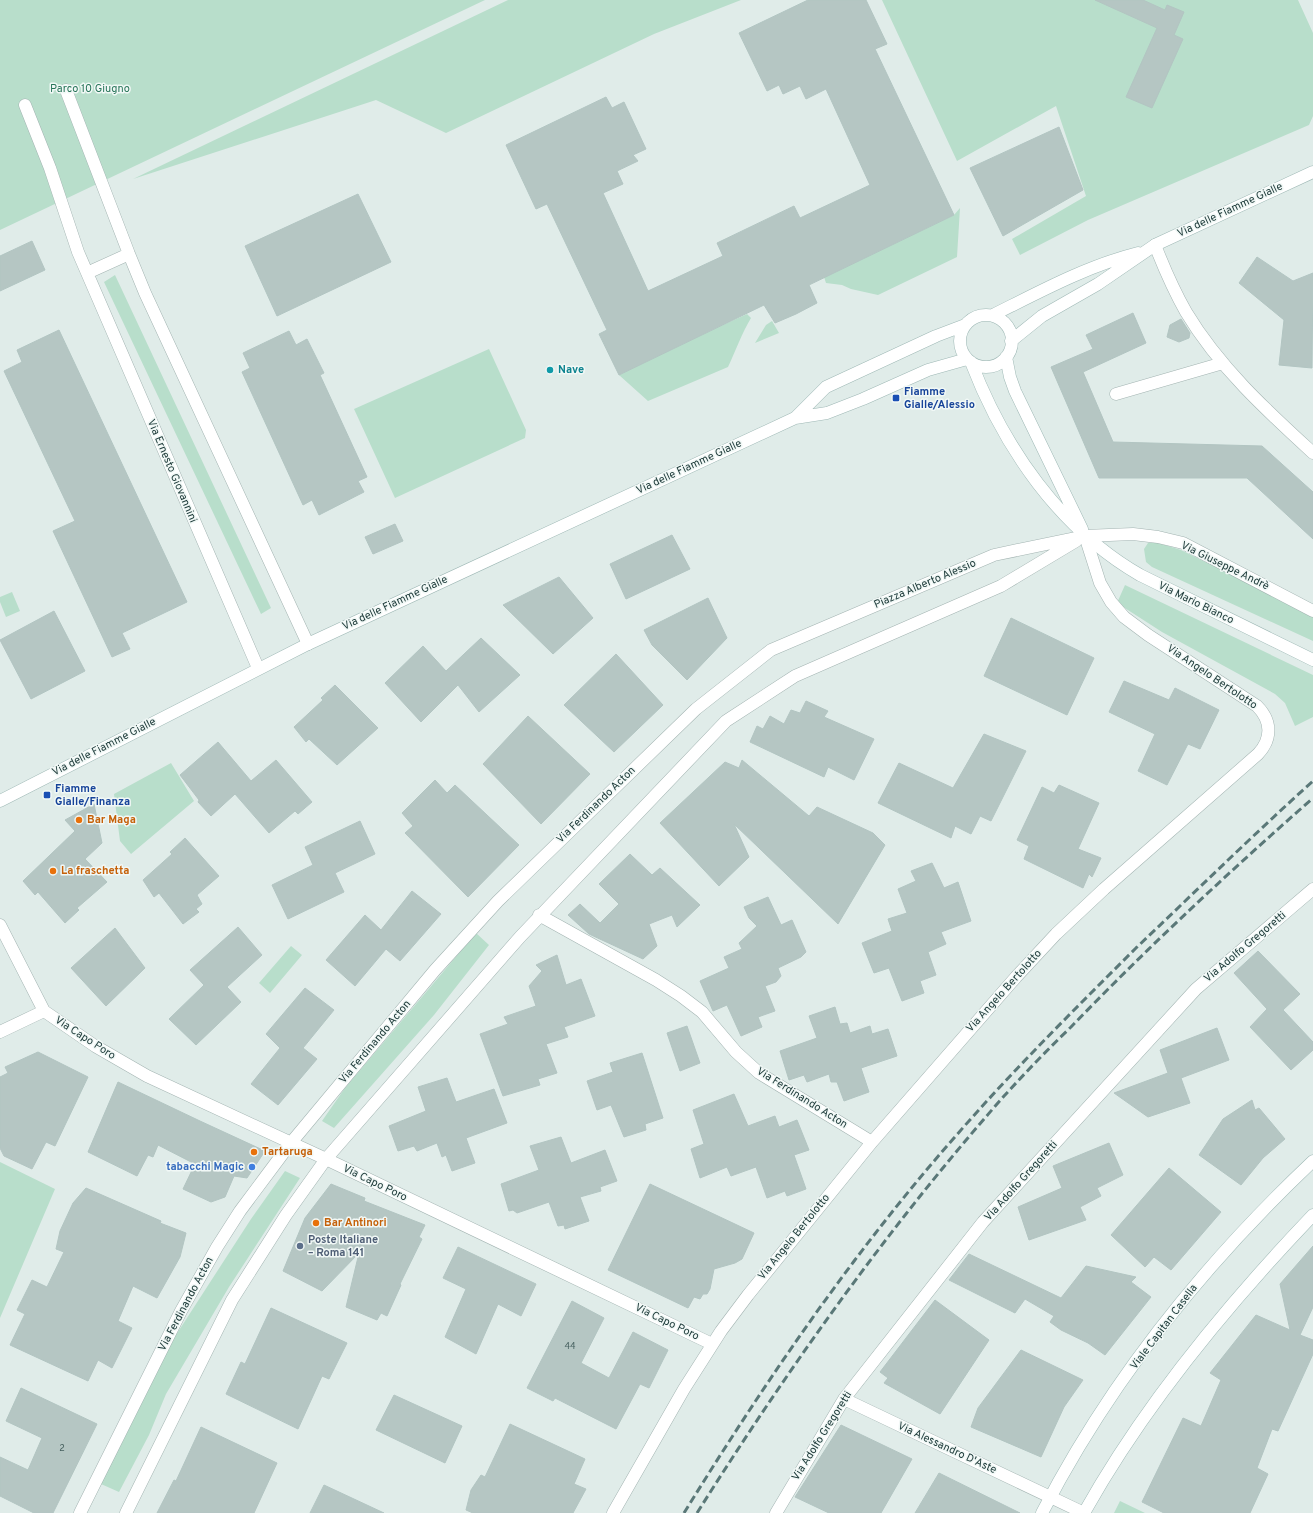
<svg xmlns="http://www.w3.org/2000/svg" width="1313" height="1513" font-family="Overpass,sans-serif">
	<rect width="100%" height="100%" fill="#e0ece9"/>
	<path fill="#b8decb" d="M 0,0 L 485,0 L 0,230 Z
		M 508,0 L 741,0 L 654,34 L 446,133 L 376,100 L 133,179 Z
		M 882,0 L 1298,0 L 1313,33 L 1313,116 L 1309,125 L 1088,220 L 1020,255 L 1012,239 L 1086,196 L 1056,106 L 957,161 Z
		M 960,208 L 957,257 L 878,295 L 851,289 L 842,285 L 826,283 L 824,277 L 954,215 Z
		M 115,275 L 271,608 L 261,614 L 104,282 Z
		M 747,314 L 751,318 C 742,333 736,350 728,367 L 648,401 L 619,375 L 644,361 Z
		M 772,321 L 779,333 L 755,343 L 766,325 Z
		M 489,349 L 526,430 L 525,438 L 395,498 L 354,409 Z
		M 1155,542 L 1181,550 L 1313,615 L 1313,641 L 1152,567 L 1146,562 L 1144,549 L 1148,543 Z
		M 1125,585 L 1313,675 L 1313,717 L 1295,726 L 1285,703 L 1275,694 L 1162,632 L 1117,603 Z
		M 12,592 L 20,611 L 6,617 L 0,602 L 0,597 Z
		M 171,763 L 194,801 L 131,854 L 120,841 L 114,794 Z
		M 476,933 L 489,945 L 434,1015 L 334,1128 L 322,1121 L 345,1088 Z
		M 291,946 L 302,955 L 270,993 L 259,983 Z
		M 0,1162 L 55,1189 L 0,1318 Z
		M 285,1171 L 300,1178 L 229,1287 L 166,1394 L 149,1435 L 119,1492 L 101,1484 L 174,1338 L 251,1219 Z
		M 1120,1501 L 1145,1513 L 1114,1513 Z"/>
	<path fill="#b5c6c3" stroke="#b2c5c2" d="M 808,0 L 866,0 L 887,44 L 875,49 L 954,215 L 809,285 L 817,303 L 796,314 L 775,323 L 764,305 L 619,375 L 599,334 L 607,330 L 547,204 L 536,209 L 506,145 L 606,97 L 612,108 L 624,102 L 646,149 L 633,155 L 638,161 L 617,171 L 623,184 L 603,193 L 648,291 L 723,256 L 717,243 L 794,206 L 800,218 L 870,185 L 826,89 L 806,99 L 800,86 L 783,94 L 779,85 L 767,91 L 739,33 Z
		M 1095,0 L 1143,0 L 1165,10 L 1167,5 L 1184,12 L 1174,35 L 1183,39 L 1152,108 L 1126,97 L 1157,28 Z
		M 1059,127 L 1083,190 L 1003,236 L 970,168 Z
		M 358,194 L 391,262 L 277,316 L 245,246 Z
		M 32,241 L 45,270 L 0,291 L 0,256 Z
		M 1257,257 L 1293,281 L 1313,273 L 1312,368 L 1279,365 L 1284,320 L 1239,283 Z
		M 1133,313 L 1146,343 L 1083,372 L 1113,442 L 1262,446 L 1313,492 L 1313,539 L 1247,478 L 1099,478 L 1051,367 L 1093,349 L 1086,335 Z
		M 1181,319 L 1190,333 L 1189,338 L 1179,342 L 1167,337 L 1170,325 Z
		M 59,330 L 187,602 L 122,633 L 130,649 L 112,657 L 53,531 L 75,521 L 4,371 L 22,362 L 17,350 Z
		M 289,331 L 296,345 L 307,339 L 324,373 L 320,375 L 367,477 L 358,481 L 364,492 L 319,515 L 312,500 L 303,505 L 242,372 L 250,368 L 243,353 Z
		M 395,524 L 403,541 L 373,554 L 365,537 Z
		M 672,535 L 690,569 L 626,599 L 610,564 Z
		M 559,577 L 593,618 L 553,654 L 503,605 Z
		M 708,598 L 727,638 L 687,680 L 652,645 L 644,630 Z
		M 54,611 L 85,671 L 31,699 L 0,640 Z
		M 1011,618 L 1094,658 L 1067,715 L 984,676 Z
		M 481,638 L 520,675 L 479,712 L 458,685 L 421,722 L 385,683 L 423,646 L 446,671 Z
		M 616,654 L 663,705 L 614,752 L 564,705 Z
		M 1124,681 L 1169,700 L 1175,688 L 1219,710 L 1200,749 L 1188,744 L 1167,785 L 1138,771 L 1155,734 L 1109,712 Z
		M 335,685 L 378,728 L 337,765 L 309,739 L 306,742 L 294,727 L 323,700 L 321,698 Z
		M 806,701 L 828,711 L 824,717 L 874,739 L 854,780 L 828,767 L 824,777 L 750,742 L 757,726 L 763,729 L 770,716 L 784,724 L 791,710 L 800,713 Z
		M 528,716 L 590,774 L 541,824 L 483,764 Z
		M 984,734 L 1026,751 L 991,821 L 980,816 L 971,834 L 955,826 L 951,838 L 878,803 L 899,763 L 953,788 Z
		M 218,742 L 251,781 L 276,760 L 312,802 L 298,814 L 295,811 L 269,833 L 235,794 L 211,816 L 198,802 L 199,800 L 180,775 Z
		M 742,760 L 809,816 L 817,807 L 873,833 L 885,845 L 838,924 L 734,824 L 749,857 L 719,886 L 660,823 L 725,762 L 739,768 Z
		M 435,780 L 447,793 L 455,785 L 519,845 L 468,897 L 405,833 L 413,826 L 402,813 Z
		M 1059,785 L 1099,803 L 1078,849 L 1101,858 L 1092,877 L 1089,874 L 1083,888 L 1024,859 L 1029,846 L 1017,840 L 1042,787 L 1054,793 Z
		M 94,804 L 102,843 L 85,859 L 107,882 L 77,908 L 79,910 L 65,923 L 38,892 L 35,895 L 23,881 L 75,831 L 65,820 Z
		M 360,821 L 375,854 L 335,873 L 344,892 L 288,919 L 272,885 L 313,865 L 305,847 Z
		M 185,838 L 219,876 L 197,895 L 202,904 L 196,909 L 199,912 L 183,924 L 159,893 L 154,897 L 143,880 L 172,854 L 170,852 Z
		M 630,854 L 652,875 L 660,868 L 700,905 L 677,927 L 672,915 L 649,924 L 657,946 L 643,959 L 589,934 L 568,915 L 580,904 L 600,923 L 619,904 L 599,884 Z
		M 932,863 L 944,888 L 958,882 L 971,921 L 941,932 L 946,944 L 928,952 L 936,975 L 920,981 L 924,993 L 902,1001 L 889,968 L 874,973 L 862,943 L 892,931 L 888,919 L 907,913 L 898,889 L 916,881 L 911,871 Z
		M 412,891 L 441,914 L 400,961 L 386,949 L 355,986 L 326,960 L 365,915 L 381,930 Z
		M 768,897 L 781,925 L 792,920 L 806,952 L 801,957 L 778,968 L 781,976 L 776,982 L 765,986 L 775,1011 L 758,1017 L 762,1027 L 741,1036 L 727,1005 L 713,1011 L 700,981 L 729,968 L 724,957 L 742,949 L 739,943 L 757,926 L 749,918 L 744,907 Z
		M 238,927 L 262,955 L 227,987 L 241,1002 L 196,1045 L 169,1019 L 204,985 L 190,970 Z
		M 115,928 L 145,968 L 106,1006 L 71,968 Z
		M 1258,951 L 1300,994 L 1283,1010 L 1313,1042 L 1313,1050 L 1291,1070 L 1250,1027 L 1267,1009 L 1234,973 Z
		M 557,955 L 566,985 L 581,979 L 595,1016 L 564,1027 L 568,1037 L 546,1044 L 557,1073 L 538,1079 L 540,1085 L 503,1096 L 480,1034 L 508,1024 L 504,1017 L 536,1006 L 529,986 L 542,971 L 536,965 Z
		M 305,988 L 334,1010 L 303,1048 L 317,1059 L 278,1105 L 251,1084 L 280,1048 L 266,1034 Z
		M 835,1007 L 840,1024 L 847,1023 L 850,1033 L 870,1026 L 872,1034 L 888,1029 L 897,1056 L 861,1068 L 869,1092 L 844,1101 L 837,1082 L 831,1082 L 829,1074 L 807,1082 L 804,1075 L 789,1080 L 780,1051 L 817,1038 L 809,1016 Z
		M 687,1026 L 700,1063 L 680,1071 L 667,1033 Z
		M 1217,1028 L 1229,1060 L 1181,1078 L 1190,1103 L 1148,1117 L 1114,1093 L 1168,1073 L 1160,1050 Z
		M 38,1052 L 88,1077 L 55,1146 L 46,1142 L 32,1169 L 4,1156 L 0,1148 L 0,1077 L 8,1073 L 5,1067 Z
		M 642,1053 L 663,1118 L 645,1124 L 646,1130 L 624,1137 L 611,1105 L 597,1110 L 587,1081 L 613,1072 L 610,1063 Z
		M 447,1078 L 456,1102 L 494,1089 L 507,1123 L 466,1138 L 475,1163 L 452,1171 L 446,1155 L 442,1157 L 437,1143 L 417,1151 L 414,1146 L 398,1151 L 389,1126 L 426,1111 L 418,1087 Z
		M 118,1082 L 200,1121 L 265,1151 L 247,1178 L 234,1176 L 225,1197 L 211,1202 L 183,1189 L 195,1164 L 158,1145 L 153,1157 L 148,1155 L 137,1176 L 88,1152 Z
		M 734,1094 L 748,1126 L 775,1116 L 779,1127 L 797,1120 L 809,1150 L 794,1155 L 806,1189 L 787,1196 L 785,1191 L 767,1198 L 756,1167 L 731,1176 L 727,1167 L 700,1178 L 691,1149 L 704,1144 L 693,1110 Z
		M 1252,1100 L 1255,1110 L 1259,1108 L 1285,1139 L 1263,1158 L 1241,1185 L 1199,1155 L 1223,1119 Z
		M 561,1137 L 571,1163 L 605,1150 L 617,1181 L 600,1187 L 601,1191 L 580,1197 L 589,1221 L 565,1229 L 564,1225 L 558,1226 L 549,1202 L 517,1213 L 513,1210 L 509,1211 L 501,1184 L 539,1170 L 530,1146 Z
		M 1109,1143 L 1123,1175 L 1097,1188 L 1101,1196 L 1080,1207 L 1086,1220 L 1029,1240 L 1018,1207 L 1062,1188 L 1053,1166 Z
		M 1169,1168 L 1221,1212 L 1171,1270 L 1154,1257 L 1145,1267 L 1111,1235 Z
		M 331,1184 L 365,1198 L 364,1201 L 425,1225 L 419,1237 L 422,1239 L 400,1284 L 401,1285 L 387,1316 L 381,1313 L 377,1320 L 346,1307 L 359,1253 L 322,1291 L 283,1271 L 305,1218 Z
		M 650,1184 L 754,1233 L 742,1259 L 735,1263 L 714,1269 L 710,1289 L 707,1294 L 703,1294 L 700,1299 L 694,1297 L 688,1308 L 608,1270 Z
		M 86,1188 L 161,1221 L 160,1223 L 186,1233 L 180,1257 L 157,1298 L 133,1286 L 118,1321 L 132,1328 L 112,1368 L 98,1360 L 88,1381 L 10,1345 L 25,1314 L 17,1310 L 32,1280 L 47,1287 L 64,1252 L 56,1249 L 60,1231 L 73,1203 Z
		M 1313,1246 L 1313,1307 L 1300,1335 L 1313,1340 L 1313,1354 L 1278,1431 L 1272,1429 L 1257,1468 L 1268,1474 L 1250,1513 L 1164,1513 L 1142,1502 L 1183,1418 L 1201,1426 L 1221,1380 L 1210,1373 L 1256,1315 L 1290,1330 L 1280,1284 Z
		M 458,1247 L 536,1284 L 521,1316 L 498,1304 L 476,1354 L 445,1337 L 466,1289 L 443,1278 Z
		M 969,1254 L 1061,1298 L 1086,1266 L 1136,1277 L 1131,1282 L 1151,1297 L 1105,1355 L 1088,1343 L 1061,1330 L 1050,1322 L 1054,1316 L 1025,1299 L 1015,1313 L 949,1280 Z
		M 935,1300 L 989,1340 L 940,1414 L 884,1383 L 888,1378 L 880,1372 Z
		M 572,1301 L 604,1318 L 581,1363 L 609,1378 L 633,1332 L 668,1350 L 649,1388 L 640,1384 L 616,1429 L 555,1398 L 553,1401 L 527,1388 Z
		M 271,1308 L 347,1343 L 329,1379 L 322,1376 L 298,1429 L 226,1394 L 241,1362 L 245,1364 Z
		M 1021,1350 L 1083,1380 L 1064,1407 L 1041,1457 L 971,1427 L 978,1408 Z
		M 21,1388 L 97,1424 L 53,1513 L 34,1513 L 0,1496 L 0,1457 L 28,1470 L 42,1438 L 6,1421 Z
		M 394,1395 L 462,1426 L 445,1463 L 376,1430 Z
		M 510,1424 L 585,1459 L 574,1484 L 586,1489 L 573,1513 L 473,1513 L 466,1510 L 471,1490 L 481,1475 L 485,1477 Z
		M 841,1425 L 912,1459 L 881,1513 L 829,1513 L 795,1497 Z
		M 201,1427 L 277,1463 L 254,1513 L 157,1513 L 174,1480 L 176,1481 Z
		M 939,1473 L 1020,1513 L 915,1513 Z
		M 324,1485 L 384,1513 L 310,1513 Z"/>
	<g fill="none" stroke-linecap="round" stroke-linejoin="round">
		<defs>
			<path id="street" d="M 66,90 L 129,254 L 145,293 L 308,644
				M 25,105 L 50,168 L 78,252 L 258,668
				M 1155,245 C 1164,268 1174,291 1186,312 C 1219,367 1266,410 1313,453
				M 87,273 L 129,254
				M 1116,394 L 1223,363
				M 539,915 L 656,980 L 681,996 L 702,1012 L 736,1052 L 759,1073 L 872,1142
				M 0,925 L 44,1011 L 0,1032
				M 44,1011 L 95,1046 L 147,1076 L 326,1159 L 712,1344
				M 844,1399 L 1084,1513
				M 80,1513 L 181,1311 L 217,1247 L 240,1211 L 290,1144 L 435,970 L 498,901 L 696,709 L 771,650 L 994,555 L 1085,536 L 1133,534 L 1158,537 L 1183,543 L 1313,611
				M 126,1513 L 232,1300 L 286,1215 L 326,1159 L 520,937 L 726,721 L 795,676 L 1001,586 L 1076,541
				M 613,1513 L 684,1389 L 721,1331 L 748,1295 L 872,1142 L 1016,977 L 1056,934 L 1104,889 L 1258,754 C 1272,739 1272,721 1257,706 L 1148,635 L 1124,617 L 1111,602 L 1100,583 L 1085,536
				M 776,1513 L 844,1399 L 983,1222 L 1196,989 L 1313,889"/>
			<path id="secondary" d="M 993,315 C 1041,291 1087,266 1138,253
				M960 341a26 26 0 1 1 52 0a26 26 0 1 1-52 0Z
				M 1011,341 L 1042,316 L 1098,284 L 1155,245 L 1313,172
				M 1006,357 L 1010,377 L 1015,391 L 1082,529
				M 971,362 C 1004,448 1060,529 1140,575 L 1313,660
				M 795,418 L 826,387 L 936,336 L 965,325
				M 0,801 L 308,644 L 795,418 L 827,413 L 863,399 L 928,370 L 967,359
				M 1042,1513 C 1110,1381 1205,1263 1313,1161
				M 1084,1513 C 1143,1407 1229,1303 1313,1215"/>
		</defs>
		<use href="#street" stroke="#a3b4b2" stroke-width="13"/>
		<use href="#secondary" stroke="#9eb8b5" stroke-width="13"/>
		<use href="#street" stroke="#fff" stroke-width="12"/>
		<use href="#secondary" stroke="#fff" stroke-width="12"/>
		<path stroke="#5a7878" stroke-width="3" stroke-dasharray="8 4" stroke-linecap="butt" d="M 684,1513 C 765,1382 852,1254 954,1138 C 1012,1071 1074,1010 1136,948 C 1195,892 1253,835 1313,781
			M 697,1513 C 789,1367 890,1225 1005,1095 C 1026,1072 1048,1049 1071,1027 C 1148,947 1229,872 1313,798"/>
	</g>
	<circle fill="#0f9aa8" stroke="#f1f8f6" stroke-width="1.5" cx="550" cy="370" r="4"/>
	<g fill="#1a4fb4" stroke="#f1f8f6" stroke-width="1.5">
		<rect x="892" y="394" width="8" height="8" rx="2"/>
		<rect x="43" y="791" width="8" height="8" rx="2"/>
	</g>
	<g fill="#e8710a" stroke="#f1f8f6" stroke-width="1.5">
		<circle cx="79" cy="820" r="4"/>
		<circle cx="53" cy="871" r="4"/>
		<circle cx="254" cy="1152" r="4"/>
		<circle cx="316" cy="1223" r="4"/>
	</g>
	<circle fill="#3f7fe0" stroke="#f1f8f6" stroke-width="1.5" cx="252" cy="1167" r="4"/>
	<circle fill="#5c6f8a" stroke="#f1f8f6" stroke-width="1.5" cx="300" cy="1246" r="4"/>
	<g text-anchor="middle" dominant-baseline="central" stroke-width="3" stroke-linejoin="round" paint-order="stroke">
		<g font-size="9" fill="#455f5e">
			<text x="570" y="1346">44</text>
			<text x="62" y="1448">2</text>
		</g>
		<g font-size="11" fill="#287559" stroke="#f1f8f6">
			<text x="90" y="89">Parco 10 Giugno</text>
		</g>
		<g font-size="11" fill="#203d3c" stroke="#f1f8f6">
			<text transform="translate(1230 210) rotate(-25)">Via delle Fiamme Gialle</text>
			<text transform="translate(689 467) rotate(-25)">Via delle Fiamme Gialle</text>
			<text transform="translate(172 471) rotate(67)">Via Ernesto Giovannini</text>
			<text transform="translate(1225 566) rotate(26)">Via Giuseppe Andrè</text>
			<text transform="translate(925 584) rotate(-23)">Piazza Alberto Alessio</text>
			<text transform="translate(395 603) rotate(-25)">Via delle Fiamme Gialle</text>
			<text transform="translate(1196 603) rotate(26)">Via Mario Bianco</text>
			<text transform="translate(1212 677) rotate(34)">Via Angelo Bertolotto</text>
			<text transform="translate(104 747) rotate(-27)">Via delle Fiamme Gialle</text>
			<text transform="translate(596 805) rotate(-44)">Via Ferdinando Acton</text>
			<text transform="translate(1245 947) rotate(-40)">Via Adolfo Gregoretti</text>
			<text transform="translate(1004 991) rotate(-48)">Via Angelo Bertolotto</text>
			<text transform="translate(85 1038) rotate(33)">Via Capo Poro</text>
			<text transform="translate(375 1042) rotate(-50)">Via Ferdinando Acton</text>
			<text transform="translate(802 1098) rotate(32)">Via Ferdinando Acton</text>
			<text transform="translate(1021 1181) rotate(-48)">Via Adolfo Gregoretti</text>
			<text transform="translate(375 1183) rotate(26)">Via Capo Poro</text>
			<text transform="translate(794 1237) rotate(-51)">Via Angelo Bertolotto</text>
			<text transform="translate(186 1304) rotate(-62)">Via Ferdinando Acton</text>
			<text transform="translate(667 1322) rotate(26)">Via Capo Poro</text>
			<text transform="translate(1164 1327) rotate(-53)">Viale Capitan Casella</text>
			<text transform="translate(822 1436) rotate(-58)">Via Adolfo Gregoretti</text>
			<text transform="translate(947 1448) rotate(25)">Via Alessandro D'Aste</text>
		</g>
		<g font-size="11" font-weight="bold" fill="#0d838f" stroke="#f1f8f6" text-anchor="start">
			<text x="558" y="370">Nave</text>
		</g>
		<g font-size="11" font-weight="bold" fill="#164399" stroke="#f1f8f6" text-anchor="start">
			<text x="904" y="392">Fiamme<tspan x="904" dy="13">Gialle/Alessio</tspan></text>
			<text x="55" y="789">Fiamme<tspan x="55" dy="13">Gialle/Finanza</tspan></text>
		</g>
		<g font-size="11" font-weight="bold" fill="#c56008" stroke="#f1f8f6" text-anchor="start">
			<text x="87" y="820">Bar Maga</text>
			<text x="61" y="871">La fraschetta</text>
			<text x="262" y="1152">Tartaruga</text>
			<text x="324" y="1223">Bar Antinori</text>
		</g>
		<g font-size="11" font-weight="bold" fill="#366cbe" stroke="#f1f8f6" text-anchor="end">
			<text x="244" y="1167">tabacchi Magic</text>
		</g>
		<g font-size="11" font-weight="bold" fill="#4e5e75" stroke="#f1f8f6" text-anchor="start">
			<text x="308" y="1240">Poste Italiane<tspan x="308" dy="13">– Roma 141</tspan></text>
		</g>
	</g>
</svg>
